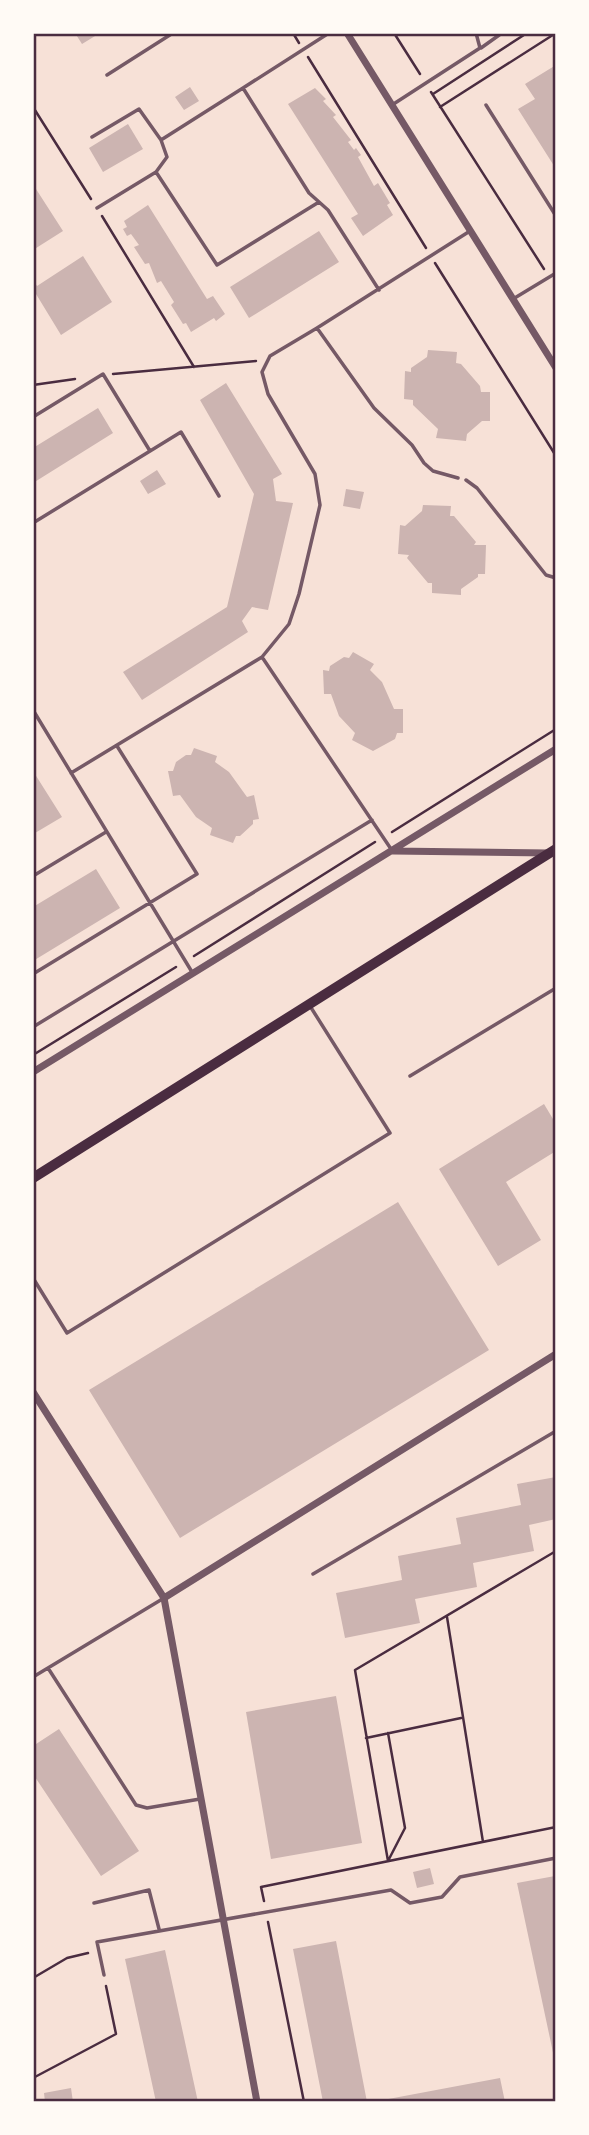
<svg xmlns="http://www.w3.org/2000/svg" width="589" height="2135" font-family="'Golos Text',sans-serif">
	<rect width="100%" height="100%" fill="#f7e1d7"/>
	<path fill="#ccb4b1" d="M 75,33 L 100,33 L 82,44 Z
		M 556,65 L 556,169 L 518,109 L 535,99 L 525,84 Z
		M 190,87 L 199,101 L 184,110 L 175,97 Z
		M 315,88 L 326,99 L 323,101 L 336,115 L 333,117 L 351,140 L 348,142 L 354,150 L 356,148 L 361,155 L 358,157 L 374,186 L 378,183 L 390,203 L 387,205 L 393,215 L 363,236 L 351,218 L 358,214 L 288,104 Z
		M 128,124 L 143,149 L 103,172 L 89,148 Z
		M 36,189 L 63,231 L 33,250 L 33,191 Z
		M 148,205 L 207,299 L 213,296 L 225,314 L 216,321 L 214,318 L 191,332 L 186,323 L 183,324 L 171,305 L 174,302 L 161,281 L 157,283 L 149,263 L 145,264 L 134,247 L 139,245 L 131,234 L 127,236 L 123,229 L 127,227 L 124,221 Z
		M 319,231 L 339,262 L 249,318 L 230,287 Z
		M 83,256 L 112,302 L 61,335 L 36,294 L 33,296 L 33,280 L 37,286 Z
		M 428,350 L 457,352 L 456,363 L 461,364 L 480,386 L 481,392 L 490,392 L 490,421 L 482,421 L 467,434 L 466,441 L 436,438 L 438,429 L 413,405 L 413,400 L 404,399 L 405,371 L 411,372 L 411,368 L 427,357 Z
		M 226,383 L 282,474 L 273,479 L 276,501 L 293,503 L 268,610 L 252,607 L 242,621 L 248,632 L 142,700 L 123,672 L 227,607 L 254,494 L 200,400 Z
		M 98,408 L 113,433 L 33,483 L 33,448 Z
		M 157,470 L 166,484 L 148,494 L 140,481 Z
		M 346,489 L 364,492 L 360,509 L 343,506 Z
		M 423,505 L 451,506 L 450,516 L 454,516 L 476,542 L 474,545 L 486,545 L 485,574 L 478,574 L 478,577 L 461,589 L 461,595 L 432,593 L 432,583 L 428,583 L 407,558 L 409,555 L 398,554 L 400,525 L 405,526 L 422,511 Z
		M 353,652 L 374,664 L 370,670 L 382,682 L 394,709 L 403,709 L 403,733 L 397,733 L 395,739 L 373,751 L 352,740 L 355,733 L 339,716 L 331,694 L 324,694 L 323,670 L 329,671 L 330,666 L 344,657 L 349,658 Z
		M 194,748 L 217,756 L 215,762 L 229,772 L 247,797 L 254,795 L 259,819 L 253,820 L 253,824 L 240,836 L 236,836 L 233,843 L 210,835 L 212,828 L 196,817 L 180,795 L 173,796 L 168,771 L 173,771 L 176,762 L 186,755 L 191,755 Z
		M 33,771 L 62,817 L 35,833 L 33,830 Z
		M 96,869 L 120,908 L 33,961 L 33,907 Z
		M 544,1104 L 556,1124 L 556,1151 L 506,1182 L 541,1240 L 498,1266 L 439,1169 Z
		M 398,1202 L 489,1350 L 180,1538 L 89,1390 Z
		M 556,1477 L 556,1519 L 529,1525 L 534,1551 L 473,1563 L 477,1587 L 415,1599 L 420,1623 L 345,1638 L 336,1593 L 402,1580 L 398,1556 L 461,1544 L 456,1518 L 521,1505 L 517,1484 Z
		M 336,1696 L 362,1843 L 271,1859 L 246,1712 Z
		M 59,1729 L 139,1851 L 101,1876 L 33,1774 L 33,1746 Z
		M 430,1868 L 434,1884 L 417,1888 L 413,1872 Z
		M 555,1876 L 556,2061 L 555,2062 L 517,1883 Z
		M 336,1941 L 367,2102 L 323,2102 L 293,1949 Z
		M 165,1950 L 198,2102 L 156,2102 L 125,1959 Z
		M 500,2078 L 505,2102 L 383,2102 L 383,2100 Z
		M 71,2088 L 73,2102 L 45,2102 L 44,2093 Z"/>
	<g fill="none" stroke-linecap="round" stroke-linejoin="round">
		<path stroke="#4a2c40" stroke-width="2.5" d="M 293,33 L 299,43
			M 394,33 L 420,74
			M 308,57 L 426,248
			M 431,92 L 544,269
			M 433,94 L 527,33
			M 33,107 L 91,199
			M 440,107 L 556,33
			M 102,216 L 194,367
			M 435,263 L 556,456
			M 113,374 L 256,361
			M 33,385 L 75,379
			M 392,832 L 556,729
			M 194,956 L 375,842
			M 33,1055 L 176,967
			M 447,1617 L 483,1842
			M 366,1738 L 461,1718
			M 388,1861 L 355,1670 L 556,1551
			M 388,1861 L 405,1828 L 388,1733
			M 264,1901 L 261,1887 L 556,1827
			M 268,1922 L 304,2102
			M 33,1978 L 67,1958 L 88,1953
			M 33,2078 L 116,2034 L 106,1986"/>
		<path stroke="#755966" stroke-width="3.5" d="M 329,33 L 243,88 L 309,193 L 328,210 L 379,290
			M 481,48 L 502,33
			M 107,75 L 173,33
			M 392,105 L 480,48 L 476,33
			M 486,105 L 556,216
			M 92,137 L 139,109 L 161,140
			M 156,172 L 167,157 L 161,140 L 243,88
			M 97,208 L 156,172 L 217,265 L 319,202
			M 513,299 L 556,273
			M 33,417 L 103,374 L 150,451
			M 458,478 L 433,471 L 424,463 L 412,445 L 374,408 L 317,328 L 470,231
			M 466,480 L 477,488 L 546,575 L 556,578
			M 33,523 L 181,432 L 219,496
			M 262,657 L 391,849
			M 33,710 L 192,972
			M 71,773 L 262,657 L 289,624 L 299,594 L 320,505 L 315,474 L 268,394 L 262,372 L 270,356 L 317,328
			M 33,876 L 106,832
			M 33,974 L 197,874 L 117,746
			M 33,1027 L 372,820
			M 410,1076 L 556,988
			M 33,1278 L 67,1333 L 390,1133 L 310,1006
			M 313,1574 L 556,1431
			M 48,1668 L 136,1805 L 147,1808 L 200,1799
			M 33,1677 L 164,1598
			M 94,1903 L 149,1890 L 159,1929
			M 104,1975 L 97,1942 L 391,1890 L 410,1903 L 442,1897 L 460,1877 L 556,1858"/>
		<path stroke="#755966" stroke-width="7" d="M 347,33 L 556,368
			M 393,851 L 549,853
			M 33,1072 L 556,749
			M 33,1392 L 164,1598 L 257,2102
			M 164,1598 L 556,1354"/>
		<path stroke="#4a2c40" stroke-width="10" d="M 33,1178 L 556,849"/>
	</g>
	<rect width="589" height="2135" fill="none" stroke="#fffaf5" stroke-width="70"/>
	<rect x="35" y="35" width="519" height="2065" fill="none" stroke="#4a2c40" stroke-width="2.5"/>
</svg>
